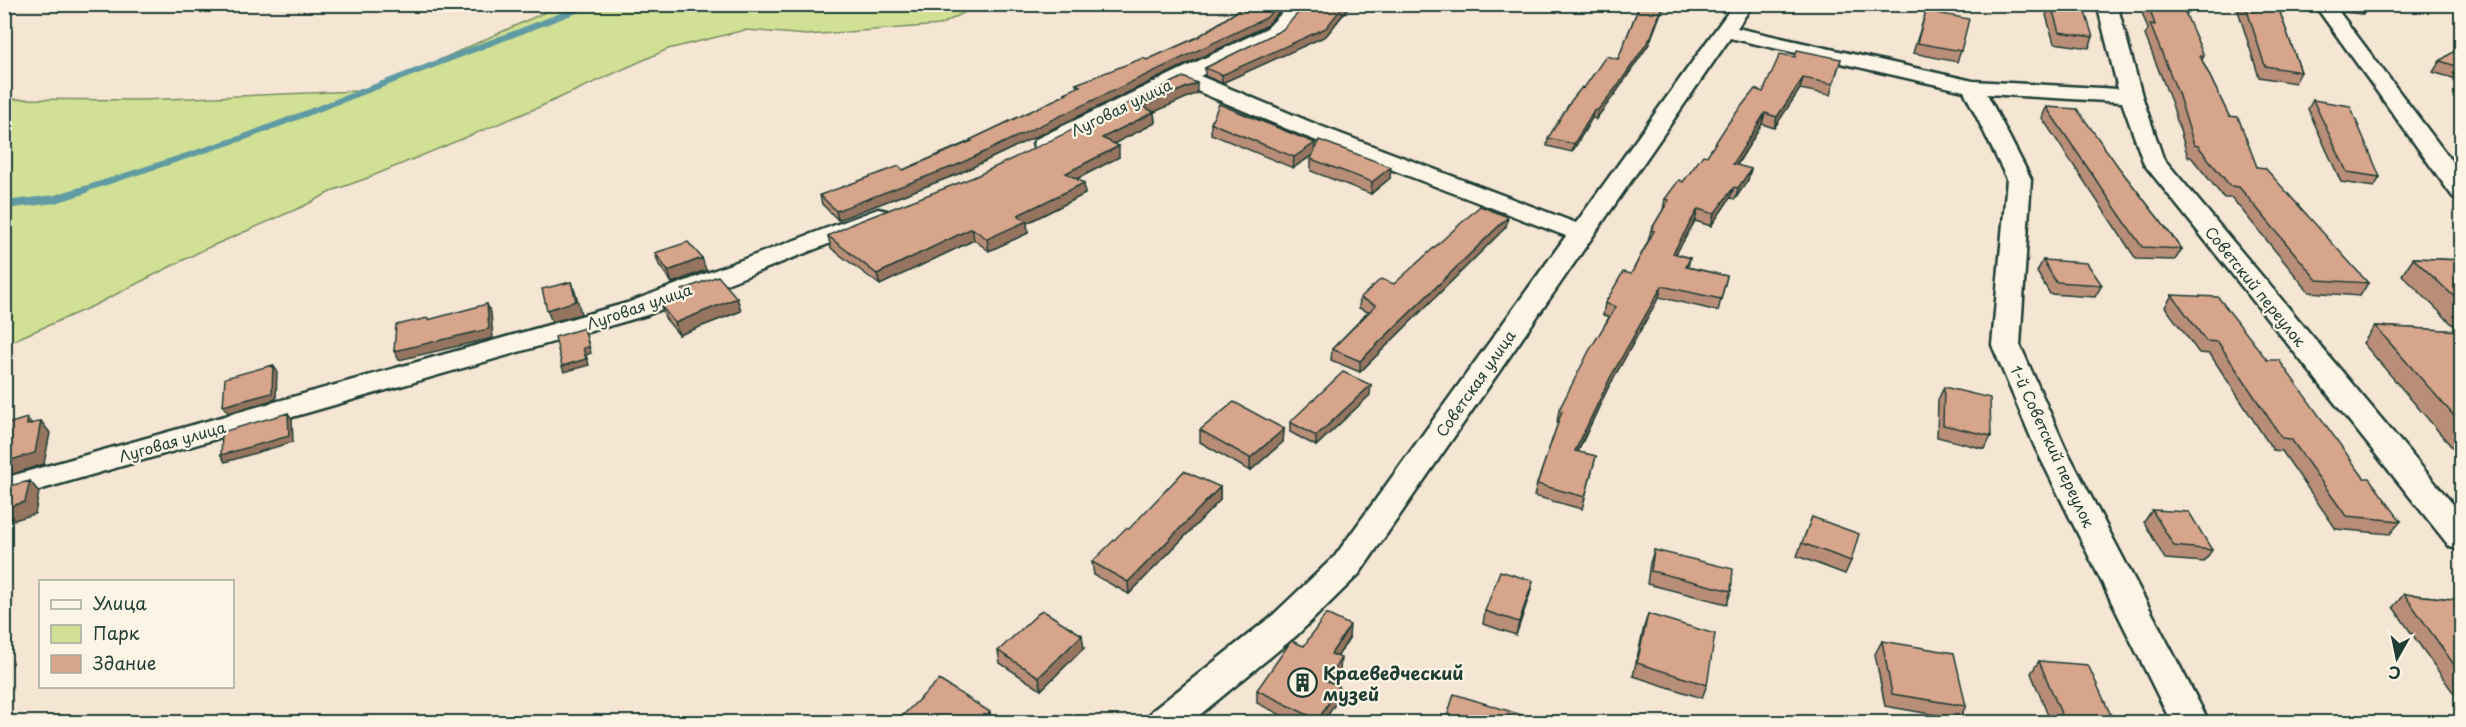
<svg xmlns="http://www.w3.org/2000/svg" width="2466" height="727" font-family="'Playpen Sans',sans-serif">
	<rect width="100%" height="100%" fill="#f5e5d3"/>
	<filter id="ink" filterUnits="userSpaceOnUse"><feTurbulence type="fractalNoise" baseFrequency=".0167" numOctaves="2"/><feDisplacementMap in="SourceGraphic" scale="12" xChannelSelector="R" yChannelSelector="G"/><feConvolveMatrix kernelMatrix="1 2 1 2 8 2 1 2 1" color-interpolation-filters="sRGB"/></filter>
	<g filter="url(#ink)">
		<path fill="#d1e094" stroke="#788e64" stroke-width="1.5" d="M 561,5 L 979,5 L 940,25 L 807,35 L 745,30 L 668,49 L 537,108 L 365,179 L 334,190 L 304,206 L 205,249 L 93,306 L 5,344 L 5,99 L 142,100 L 357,91 L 402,77 Z"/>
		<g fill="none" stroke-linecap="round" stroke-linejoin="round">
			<path stroke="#619ba3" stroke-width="6" d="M 79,191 L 242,138 L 592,4"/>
			<path stroke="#619ba3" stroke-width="8" d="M 4,205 L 55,199 L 84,190"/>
			<defs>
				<path id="minor" d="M 1291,4 L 1312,4 L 1281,36 L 1200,76 L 1320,126 L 1576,223 L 1734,4 L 1753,4 L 1737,28 L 1973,81 L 2118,89 L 2097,4 L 2117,4 L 2142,96 L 2163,158 L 2462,515 L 2462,550 L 2450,547 L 2144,164 L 2122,102 L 1987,94 L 2031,179 L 2020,345 L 2065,447 L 2209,722 L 2171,722 L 2035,447 L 1992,345 L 2007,179 L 1964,91 L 1730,38 L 1359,574 L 1297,635 L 1191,722 L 1146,722 L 1152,711 L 1273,615 L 1335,556 L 1566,236 L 1304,136 L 1183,85 L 1052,149 L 1044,151 L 1036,149 L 1033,144 L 1036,139 L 1267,28 Z
					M 2314,4 L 2333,4 L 2462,175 L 2462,199 L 2453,197 Z
					M 878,209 L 887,211 L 890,216 L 887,221 L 647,315 L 4,500 L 4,478 L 627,303 Z"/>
			</defs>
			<use href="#minor" stroke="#1f3d34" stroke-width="5"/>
			<use href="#minor" fill="#fcf5e5" fill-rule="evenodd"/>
		</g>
		<path fill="#b98e78" stroke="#1f3d34" stroke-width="1.5" d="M 1248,4 L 1287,4 L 1266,26 L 958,174 L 838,220 L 822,204 L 820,195 L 903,170 L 970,141 L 970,140 L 1065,95 L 1065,93 L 1077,88 L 1076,84 L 1147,60 L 1198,37 Z
			M 1640,4 L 1666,4 L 1660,15 L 1649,44 L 1617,91 L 1596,119 L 1592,118 L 1572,152 L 1547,146 L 1548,138 L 1584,88 L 1618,59 Z
			M 2139,4 L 2187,4 L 2189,9 L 2186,16 L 2204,56 L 2202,60 L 2229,116 L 2257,167 L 2368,283 L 2360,296 L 2309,292 L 2232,198 L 2224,198 L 2191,157 L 2188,157 L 2172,104 L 2145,35 L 2148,29 Z
			M 2236,4 L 2277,4 L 2301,72 L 2295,83 L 2259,77 Z
			M 2336,4 L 2379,4 L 2362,14 L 2342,12 Z
			M 1351,5 L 1326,36 L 1222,83 L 1205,76 L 1205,68 L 1282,30 Z
			M 2051,5 L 2093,37 L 2089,48 L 2054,43 L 2046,15 Z
			M 1926,11 L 1961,51 L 1957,62 L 1913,53 Z
			M 2462,46 L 2462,81 L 2433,72 L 2440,61 Z
			M 1795,57 L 1841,59 L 1830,95 L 1800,89 L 1774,128 L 1762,124 L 1737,165 L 1748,180 L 1735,199 L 1730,198 L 1711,226 L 1695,221 L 1676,254 L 1690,258 L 1688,267 L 1727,276 L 1718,311 L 1659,297 L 1607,390 L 1578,452 L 1596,456 L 1582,509 L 1534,496 L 1537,484 L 1558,423 L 1557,422 L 1559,410 L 1609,317 L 1603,315 L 1605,303 L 1631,274 L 1648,241 L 1651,230 L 1663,210 L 1665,199 L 1683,182 L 1707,156 L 1763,92 Z
			M 1197,93 L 1154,112 L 1155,123 L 1113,144 L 1119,157 L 1077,179 L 1085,194 L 1027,223 L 1028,233 L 989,251 L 974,240 L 880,285 L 831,248 L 828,236 Z
			M 2313,100 L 2380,177 L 2374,187 L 2341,182 L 2308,109 Z
			M 2046,107 L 2120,169 L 2182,249 L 2175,260 L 2136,259 L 2042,118 Z
			M 1211,123 L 1315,151 L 1390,178 L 1371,194 L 1311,171 L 1311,159 L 1313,155 L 1293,168 L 1211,134 Z
			M 1506,227 L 1360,372 L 1331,360 L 1332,349 L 1368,312 L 1359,308 L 1360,298 L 1394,284 Z
			M 655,253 L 706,270 L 672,283 L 659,265 Z
			M 2413,258 L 2462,260 L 2462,459 L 2363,343 L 2375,326 L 2459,331 L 2402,275 Z
			M 2043,260 L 2102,285 L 2095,297 L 2050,294 L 2037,272 Z
			M 682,290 L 737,298 L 741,311 L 679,335 L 665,318 L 661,306 L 684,296 Z
			M 2172,295 L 2267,360 L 2364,478 L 2401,521 L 2390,534 L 2336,529 L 2282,451 L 2273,450 L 2210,354 L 2199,353 L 2165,307 Z
			M 1944,387 L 1991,436 L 1985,449 L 1937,437 L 1938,400 Z
			M 1370,395 L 1316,446 L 1290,432 L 1290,422 Z
			M 1284,429 L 1283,442 L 1250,471 L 1200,442 L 1200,430 Z
			M 1220,487 L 1220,500 L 1129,594 L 1094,575 L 1092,562 Z
			M 2152,510 L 2212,550 L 2204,562 L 2165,559 L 2144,522 Z
			M 1812,517 L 1851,561 L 1845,574 L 1797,556 Z
			M 1654,550 L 1731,591 L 1727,604 L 1647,584 L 1650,563 Z
			M 1533,581 L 1530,593 L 1516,635 L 1483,624 L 1485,611 Z
			M 2404,594 L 2462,600 L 2462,705 L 2393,607 Z
			M 1648,614 L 1707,685 L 1702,698 L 1633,676 L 1644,627 Z
			M 1349,638 L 1337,657 L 1340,671 L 1332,683 L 1338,699 L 1323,723 L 1297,723 L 1257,703 L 1257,690 L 1304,646 Z
			M 1882,641 L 1966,706 L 1959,719 L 1885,706 L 1875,654 Z
			M 1084,648 L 1041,690 L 1000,663 L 998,651 Z
			M 2039,661 L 2114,722 L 2051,723 L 2031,673 Z"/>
		<path fill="#967461" stroke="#1f3d34" stroke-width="1.5" d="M 1280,4 L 1287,4 L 1266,26 L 958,174 L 838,220 L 836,211 Z
			M 1345,4 L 1351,4 L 1326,36 L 1222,83 L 1222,75 Z
			M 1663,4 L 1666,4 L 1660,15 L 1649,44 L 1617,91 L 1596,119 L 1597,111 Z
			M 2373,4 L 2379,4 L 2362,14 L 2365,9 Z
			M 1803,78 L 1800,89 L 1774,128 L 1777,117 Z
			M 1197,83 L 1197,93 L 1143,117 L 1142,106 Z
			M 1594,110 L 1592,118 L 1572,152 L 1574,144 Z
			M 1154,112 L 1155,123 L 1103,149 L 1102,138 Z
			M 1765,113 L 1762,124 L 1730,175 L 1733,164 Z
			M 1315,143 L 1314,154 L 1293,168 L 1294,157 Z
			M 1119,146 L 1119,157 L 1067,184 L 1066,173 Z
			M 1391,167 L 1390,178 L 1371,194 L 1372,182 Z
			M 1751,169 L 1748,180 L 1735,199 L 1738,188 Z
			M 1084,183 L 1085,194 L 1027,223 L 1028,233 L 989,251 L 987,239 L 1018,215 Z
			M 1734,187 L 1730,198 L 1711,226 L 1714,214 Z
			M 1698,209 L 1695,221 L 1670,264 L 1673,253 Z
			M 1508,217 L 1506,227 L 1360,372 L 1360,361 Z
			M 972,228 L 974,240 L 880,285 L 877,274 Z
			M 702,258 L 706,270 L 672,283 L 668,271 Z
			M 571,282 L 576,294 L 581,314 L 552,322 L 547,310 Z
			M 1662,286 L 1659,297 L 1607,390 L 1572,463 L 1575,451 L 1610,378 Z
			M 737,298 L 741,311 L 679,335 L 675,323 Z
			M 487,304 L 491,313 L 493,338 L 399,360 L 394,351 Z
			M 584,328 L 591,353 L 586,355 L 589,365 L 564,372 L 562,366 Z
			M 273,365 L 277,371 L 276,399 L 228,413 L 223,406 Z
			M 1371,385 L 1370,395 L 1316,446 L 1316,436 Z
			M 288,413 L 292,419 L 293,442 L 225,462 L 221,455 Z
			M 27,418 L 36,429 L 27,425 Z
			M 41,421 L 50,433 L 44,464 L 4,477 L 4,462 Z
			M 1284,429 L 1283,442 L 1250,471 L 1250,458 Z
			M 30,481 L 39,492 L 35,514 L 4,523 L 4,508 Z
			M 1220,487 L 1220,500 L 1129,594 L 1128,582 Z
			M 1533,581 L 1530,593 L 1516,635 L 1519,622 Z
			M 1350,625 L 1349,638 L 1331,667 L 1331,654 Z
			M 1082,635 L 1084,648 L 1041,690 L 1039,677 Z
			M 1341,658 L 1340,671 L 1326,693 L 1327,681 Z
			M 1339,686 L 1338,699 L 1323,723 L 1317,723 L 1318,720 Z
			M 990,712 L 992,723 L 980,723 Z"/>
		<path fill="#d7a58b" stroke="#1f3d34" stroke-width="1.5" d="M 1248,4 L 1280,4 L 1266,18 L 957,165 L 836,211 L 820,195 L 899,166 L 903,170 L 972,141 L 970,140 L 1067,94 L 1065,93 L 1080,86 L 1076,84 L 1143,58 L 1147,60 L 1198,37 Z
			M 1307,4 L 1345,4 L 1326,28 L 1222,75 L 1205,68 L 1282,30 Z
			M 1640,4 L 1663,4 L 1651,37 L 1619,84 L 1597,111 L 1594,110 L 1574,144 L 1548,138 L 1571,101 L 1582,87 L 1584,88 L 1606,56 L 1618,59 Z
			M 2148,4 L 2187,4 L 2189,9 L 2183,8 L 2204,56 L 2200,56 L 2229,116 L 2238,117 L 2257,167 L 2265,168 L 2368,283 L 2317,280 L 2239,187 L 2230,186 L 2198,146 L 2194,145 L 2178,93 L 2150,24 L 2155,25 Z
			M 2245,4 L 2277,4 L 2301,72 L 2265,66 Z
			M 2343,4 L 2373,4 L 2365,9 L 2345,7 Z
			M 2051,5 L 2084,9 L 2093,37 L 2059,32 Z
			M 1926,11 L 1969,19 L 1961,51 L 1917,43 Z
			M 2462,46 L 2462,68 L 2440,61 Z
			M 1797,50 L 1841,59 L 1833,84 L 1803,78 L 1777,117 L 1765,113 L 1733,164 L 1751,169 L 1738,188 L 1734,187 L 1714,214 L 1698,209 L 1673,253 L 1690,258 L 1686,267 L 1727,276 L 1721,299 L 1662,286 L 1610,378 L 1575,451 L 1596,456 L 1585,497 L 1537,484 L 1562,411 L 1559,410 L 1590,349 L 1616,307 L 1605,303 L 1623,272 L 1631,274 L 1654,231 L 1651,230 L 1669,200 L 1665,199 L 1679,180 L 1683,182 L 1703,155 L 1707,156 L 1729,122 L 1755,89 L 1763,92 L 1780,54 L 1795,57 Z
			M 1183,77 L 1197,83 L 1142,106 L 1154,112 L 1102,138 L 1119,146 L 1066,173 L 1084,183 L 1018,215 L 1027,221 L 987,239 L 972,228 L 877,274 L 828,236 L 852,224 L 974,177 Z
			M 2313,100 L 2350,106 L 2380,177 L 2347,172 Z
			M 1219,104 L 1315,143 L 1294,157 L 1211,123 Z
			M 2046,107 L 2077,109 L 2120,169 L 2182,249 L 2142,247 Z
			M 1319,140 L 1391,167 L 1372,182 L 1311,159 Z
			M 1480,206 L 1508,217 L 1360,361 L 1332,349 L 1376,305 L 1360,298 L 1381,279 L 1394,284 Z
			M 688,242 L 702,258 L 668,271 L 655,253 Z
			M 2413,258 L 2462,260 L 2462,304 Z
			M 2043,260 L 2087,263 L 2102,285 L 2056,282 Z
			M 718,276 L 737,298 L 675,323 L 661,306 L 686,296 L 682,290 Z
			M 571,282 L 576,301 L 547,310 L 542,289 Z
			M 2172,295 L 2218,297 L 2267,360 L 2279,360 L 2364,478 L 2369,478 L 2401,521 L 2346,516 L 2291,439 L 2282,438 L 2218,342 L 2206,341 Z
			M 487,304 L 489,329 L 394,351 L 396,325 L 428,318 L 428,320 Z
			M 2375,326 L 2462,331 L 2462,425 Z
			M 584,328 L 589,347 L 583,348 L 586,359 L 562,366 L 555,337 Z
			M 273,365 L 272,393 L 223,406 L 225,378 Z
			M 1343,372 L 1371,385 L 1316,436 L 1290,422 Z
			M 1944,387 L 1990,398 L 1991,436 L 1943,425 Z
			M 1234,402 L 1284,429 L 1250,458 L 1200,430 Z
			M 288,413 L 289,436 L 221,455 L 222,432 Z
			M 27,418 L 27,425 L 41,421 L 35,453 L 4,462 L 4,425 Z
			M 1184,471 L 1220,487 L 1128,582 L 1092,562 L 1126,528 L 1129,529 Z
			M 30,481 L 25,502 L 4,508 L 4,487 Z
			M 2152,510 L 2189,512 L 2212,550 L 2174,546 Z
			M 1812,517 L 1859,534 L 1851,561 L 1802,543 Z
			M 1654,550 L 1733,569 L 1731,591 L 1651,571 Z
			M 1500,571 L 1533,581 L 1519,622 L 1485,611 Z
			M 2404,594 L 2462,600 L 2462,676 Z
			M 1042,610 L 1082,635 L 1039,677 L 998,651 Z
			M 1326,614 L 1350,625 L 1331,654 L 1341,658 L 1327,681 L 1339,686 L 1318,720 L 1257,690 L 1291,641 L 1304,646 Z
			M 1648,614 L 1715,634 L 1707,685 L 1637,663 Z
			M 1882,641 L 1954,653 L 1966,706 L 1892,694 Z
			M 2039,661 L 2088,665 L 2114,722 L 2063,718 Z
			M 939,680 L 990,712 L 980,723 L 895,723 Z
			M 1454,694 L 1522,715 L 1520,723 L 1445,723 Z"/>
	</g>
	<defs>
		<symbol id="building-ring" viewBox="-11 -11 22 22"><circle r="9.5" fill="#fcf5e5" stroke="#1f3d34" stroke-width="1.5"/><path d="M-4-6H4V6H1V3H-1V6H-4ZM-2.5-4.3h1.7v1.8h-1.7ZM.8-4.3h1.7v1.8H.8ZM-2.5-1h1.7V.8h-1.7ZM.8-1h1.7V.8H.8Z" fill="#1f3d34"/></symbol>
	</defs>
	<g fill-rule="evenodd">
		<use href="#building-ring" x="1286" y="666" width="33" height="33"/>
	</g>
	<g text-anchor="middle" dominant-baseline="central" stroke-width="4.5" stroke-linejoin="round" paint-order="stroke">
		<g font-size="15" fill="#1f3d34" stroke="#fcf5e5">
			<text transform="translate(1121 107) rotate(-26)">Луговая улица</text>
			<text transform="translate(2256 286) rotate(51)">Советский переулок</text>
			<text transform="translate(639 306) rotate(-19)">Луговая улица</text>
			<text transform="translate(1475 383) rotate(-55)">Советская улица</text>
			<text transform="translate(172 441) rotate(-16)">Луговая улица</text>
			<text transform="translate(2053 446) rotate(65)">1-й Советский переулок</text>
		</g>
		<g font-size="18" font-weight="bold" fill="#1f3d34" stroke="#fcf5e5" text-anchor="start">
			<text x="1323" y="672">Краеведческий<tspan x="1323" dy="21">музей</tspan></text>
		</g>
	</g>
	<rect width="2466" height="727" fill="none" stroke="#fcf5e5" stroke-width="24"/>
	<rect x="12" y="12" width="2442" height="703" fill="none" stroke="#1f3d34" stroke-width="2" filter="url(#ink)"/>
	<rect x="39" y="580" width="195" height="108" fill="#fcf5e5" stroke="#a4ab9e" stroke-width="1.5"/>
	<rect x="51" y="600" width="30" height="9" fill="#fcf5e5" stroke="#a4ab9e" stroke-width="1.5"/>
	<text x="93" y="610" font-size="18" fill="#1f3d34">Улица</text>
	<rect x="51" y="625" width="30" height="18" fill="#d1e094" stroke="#a4ab9e" stroke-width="1.5"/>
	<text x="93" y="640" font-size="18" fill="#1f3d34">Парк</text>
	<rect x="51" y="655" width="30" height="18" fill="#d7a58b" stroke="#a4ab9e" stroke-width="1.5"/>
	<text x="93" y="670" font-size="18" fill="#1f3d34">Здание</text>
	<g transform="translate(2397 658) rotate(189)" stroke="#fcf5e5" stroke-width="4.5" paint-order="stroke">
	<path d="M0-4.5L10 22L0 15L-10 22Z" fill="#1f3d34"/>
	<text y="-9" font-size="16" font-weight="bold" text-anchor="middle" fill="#1f3d34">С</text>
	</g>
</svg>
